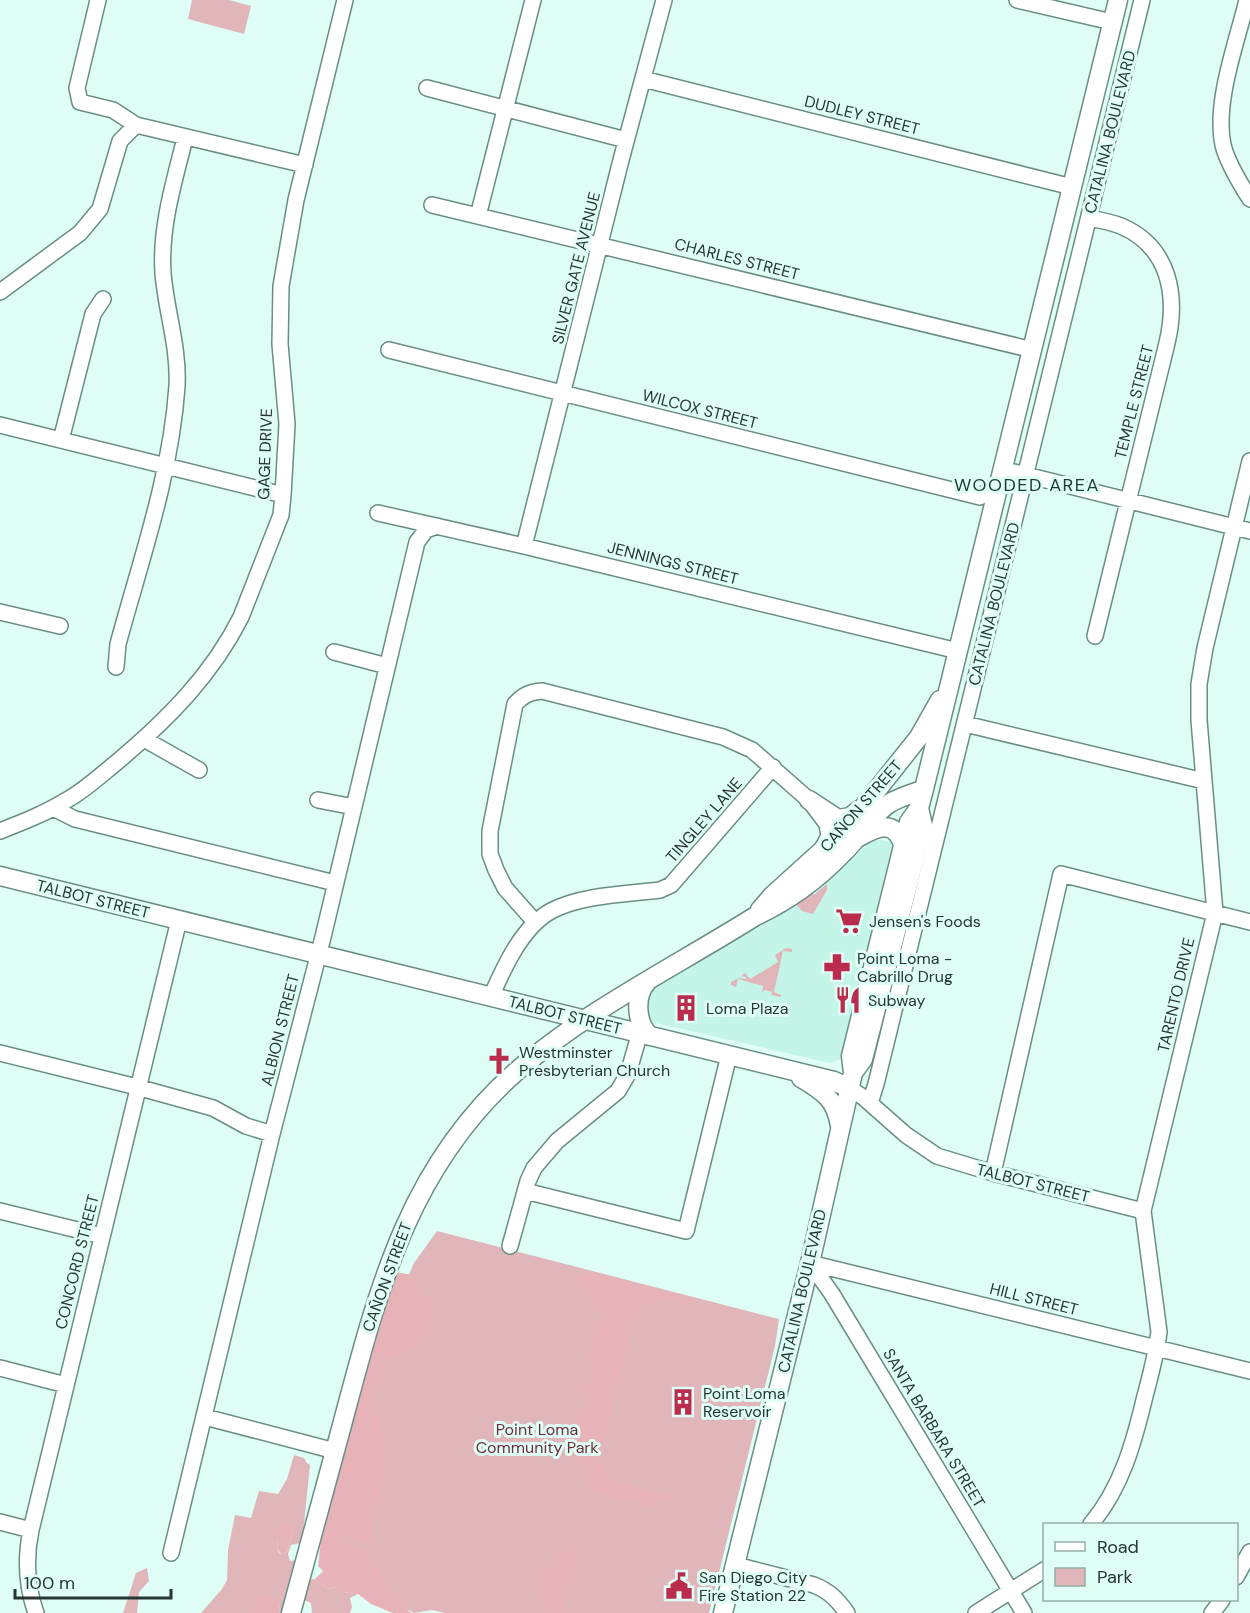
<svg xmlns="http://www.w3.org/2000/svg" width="1250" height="1613" font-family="'DM Sans',sans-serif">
	<rect width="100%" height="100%" fill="#dffef5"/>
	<path fill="#c5f5e8" d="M 873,838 L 893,843 L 894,847 L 844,1054 L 841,1059 L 830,1063 L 647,1021 L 644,1010 L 648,992 L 660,983 L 808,899 L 851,861 Z"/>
	<path fill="#e1b6ba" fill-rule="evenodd" d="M 192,0 L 229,0 L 251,6 L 244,34 L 188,19 Z
		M 827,884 L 827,890 L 813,914 L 802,911 L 796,904 L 812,893 L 814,895 Z
		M 786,948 L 792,949 L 792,952 L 783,951 L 774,992 L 781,995 L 781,997 L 771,995 L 772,992 L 764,990 L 762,993 L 763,986 L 738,979 L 736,987 L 731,985 L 731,982 L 739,978 L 746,979 L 746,977 L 741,976 L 745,973 L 750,979 L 778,962 L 775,955 Z
		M 437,1231 L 779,1319 L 775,1346 L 709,1613 L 445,1613 L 432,1610 L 414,1613 L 319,1560 L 381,1339 L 414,1263 Z
		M 294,1455 L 304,1458 L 307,1463 L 310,1465 L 303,1534 L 301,1543 L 291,1545 L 288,1554 L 290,1561 L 296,1560 L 282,1613 L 279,1613 L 280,1605 L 254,1613 L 201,1613 L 222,1589 L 227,1580 L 228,1550 L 235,1515 L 251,1518 L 259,1491 L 278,1494 L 287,1479 ZM 290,1523 L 293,1531 L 287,1552 L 280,1554 L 277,1548 L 278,1540 Z
		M 147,1568 L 149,1581 L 139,1592 L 137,1613 L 123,1613 L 136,1573 Z
		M 315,1579 L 328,1589 L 336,1587 L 342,1592 L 358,1594 L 350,1598 L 352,1607 L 350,1613 L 312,1613 L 311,1603 L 304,1600 L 307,1580 Z"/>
	<path fill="#e8b3b8" d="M 395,1272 L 413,1275 L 420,1296 L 433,1296 L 431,1321 L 422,1344 L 384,1364 L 372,1399 C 380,1415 386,1449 385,1468 C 382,1495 369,1519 371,1547 L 345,1535 L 342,1543 L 354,1545 L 374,1560 L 386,1588 L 411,1613 L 393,1613 L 371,1604 L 358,1594 L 341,1592 L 336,1587 L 328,1589 L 315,1579 L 323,1571 L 318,1566 L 322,1530 Z
		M 586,1272 L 693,1299 L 693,1306 L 663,1300 L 642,1305 L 633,1319 L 600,1458 L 605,1474 L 616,1482 L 671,1497 L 668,1504 L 655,1501 L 652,1507 C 636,1503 605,1499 593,1489 C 585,1482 583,1468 581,1458 L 572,1453 C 569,1424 571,1424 589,1402 L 580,1392 L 584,1384 L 594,1384 L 590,1358 L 595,1323 L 605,1318 L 575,1278 Z
		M 290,1522 L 293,1531 L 287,1552 L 281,1554 L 277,1548 L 278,1540 L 276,1533 L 282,1525 Z
		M 568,1544 L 576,1547 L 578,1553 L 563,1610 L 571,1613 L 547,1613 C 540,1595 532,1590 538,1569 L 551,1568 L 554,1555 L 567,1552 Z
		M 262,1594 L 272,1595 L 280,1605 L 279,1613 L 254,1613 L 257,1598 Z"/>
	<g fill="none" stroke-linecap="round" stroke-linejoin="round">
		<defs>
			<path id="minor" d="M 98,0 L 77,88 L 80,102 L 113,110 L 136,125 L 305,165
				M 1017,0 L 1112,22
				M 1247,0 C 1237,42 1214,102 1223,145 C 1227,161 1241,185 1250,199
				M 643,79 L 1072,187
				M 427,88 L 626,140
				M 432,205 L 1033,350
				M 478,216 L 533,0
				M 1089,218 C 1100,220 1111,222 1121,226 C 1170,247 1178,296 1167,343 L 1095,636
				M 0,292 L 80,233 L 100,209 L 120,141 L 136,125
				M 389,350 L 980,497 L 1014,472 L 1250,531
				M 0,425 L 283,495
				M 61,440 L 93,314 L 103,299
				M 378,513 L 524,546 L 958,651
				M 524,546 L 621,160 L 664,0
				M 0,612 L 60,626
				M 334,652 L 387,666
				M 116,667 L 118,644 C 141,559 171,475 177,386 C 179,347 166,311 163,273 C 160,227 174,182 185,138
				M 965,724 L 1204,781
				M 144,739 L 199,770
				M 318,800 L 354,807
				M 53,808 L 75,819 L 335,883
				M 0,831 C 23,822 46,813 67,800 C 85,790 101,775 117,762 C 167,720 212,675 241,617 L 281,515 L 283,495 L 287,424 L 280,344 L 281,286 L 296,200 L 345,0
				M 535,922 L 505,888 L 496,870 L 490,854 L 490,831 L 515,704 C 523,695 530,692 542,691 L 723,737 L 752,750 L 809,800 L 827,824 L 829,836 L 822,849
				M 491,997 C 504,967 522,927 551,911 C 581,895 627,894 660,890 L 671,885 L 773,767
				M 0,1053 L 137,1087 L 213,1108 L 246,1126 L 272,1134
				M 849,1088 L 863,1097 L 906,1135 L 937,1156 L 993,1173 L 1143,1211
				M 870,1103 L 876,1084 L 1142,0
				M 993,1173 L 1061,874 L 1250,922
				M 525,1191 L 686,1231 L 729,1055
				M 0,1211 L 102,1236
				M 510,1246 L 528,1181 L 534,1168 L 557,1141 L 618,1091 L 628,1074 L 642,1025
				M 810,1263 L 1250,1371
				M 810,1263 L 832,1294 L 1024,1613
				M 0,1368 L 66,1385
				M 205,1417 L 335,1451
				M 0,1522 L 31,1530
				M 1091,1524 C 1122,1487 1134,1442 1145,1396 C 1151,1374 1156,1354 1159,1332 L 1143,1211 L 1215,913 L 1199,720 L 1199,684 L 1205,648 L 1250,461
				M 171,1553 L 272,1134 L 323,937 L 417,542 L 426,530 L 437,526
				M 736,1565 L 814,1585 C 829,1591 837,1599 847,1613
				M 1236,1577 L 1250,1552
				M 36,1613 C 26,1585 25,1559 31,1530 L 179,920
				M 976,1613 L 1044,1570
				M 1212,1613 L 1222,1600"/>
			<path id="major" d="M 809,800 L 838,819 L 850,817 L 859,810
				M 859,837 C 877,827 894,819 903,844
				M 0,876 L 834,1081 L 849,1088
				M 760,910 L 773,895 L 846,829 L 919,737 L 940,700
				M 647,982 C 634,996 636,1024 650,1036
				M 853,1073 L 863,1059 L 923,826 L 919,808 L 924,789 L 1118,0
				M 801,1078 C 823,1091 836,1099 840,1126
				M 291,1613 C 308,1550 325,1488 342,1425 C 378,1290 408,1166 518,1070 C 587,1010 676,966 754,917 C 789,900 815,882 843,853 C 859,838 871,815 890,803 C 900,797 912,794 924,789
				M 723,1613 L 810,1263 L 853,1073 L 851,1056 L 909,822 L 919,808"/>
		</defs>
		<use href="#minor" stroke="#6a8e84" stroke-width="18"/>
		<use href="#major" stroke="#6a8e84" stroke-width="21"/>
		<use href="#minor" stroke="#fff" stroke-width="15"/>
		<use href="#major" stroke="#fff" stroke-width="18"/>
	</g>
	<defs>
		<symbol id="supermarket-bare" viewBox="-9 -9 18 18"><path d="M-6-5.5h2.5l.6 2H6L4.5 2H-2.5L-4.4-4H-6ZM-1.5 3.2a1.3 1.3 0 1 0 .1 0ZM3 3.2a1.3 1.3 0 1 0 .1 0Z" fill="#bb2b4d" stroke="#dffef5" stroke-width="2.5" paint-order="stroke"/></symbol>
		<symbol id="pharmacy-bare" viewBox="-9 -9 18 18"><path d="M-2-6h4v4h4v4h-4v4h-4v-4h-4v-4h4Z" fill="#bb2b4d" stroke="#dffef5" stroke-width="2.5" paint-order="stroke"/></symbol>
		<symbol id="restaurant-bare" viewBox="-9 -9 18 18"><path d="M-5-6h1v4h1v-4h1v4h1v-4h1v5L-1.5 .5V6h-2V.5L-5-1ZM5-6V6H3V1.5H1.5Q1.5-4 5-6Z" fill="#bb2b4d" stroke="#dffef5" stroke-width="2.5" paint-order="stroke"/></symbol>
		<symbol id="building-bare" viewBox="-9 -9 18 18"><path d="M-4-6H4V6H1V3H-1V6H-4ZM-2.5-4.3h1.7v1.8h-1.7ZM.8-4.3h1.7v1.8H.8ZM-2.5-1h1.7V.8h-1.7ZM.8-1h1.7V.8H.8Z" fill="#bb2b4d" stroke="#dffef5" stroke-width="2.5" paint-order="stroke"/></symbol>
		<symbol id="church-bare" viewBox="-9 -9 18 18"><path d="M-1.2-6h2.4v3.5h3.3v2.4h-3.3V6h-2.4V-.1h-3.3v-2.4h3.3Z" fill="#bb2b4d" stroke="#dffef5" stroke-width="2.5" paint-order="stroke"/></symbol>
		<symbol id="civic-bare" viewBox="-9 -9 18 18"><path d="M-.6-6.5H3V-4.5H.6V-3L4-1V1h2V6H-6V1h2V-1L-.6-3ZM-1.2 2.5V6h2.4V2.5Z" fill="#bb2b4d" stroke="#dffef5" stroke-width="2.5" paint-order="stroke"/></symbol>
	</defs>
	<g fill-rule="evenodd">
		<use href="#supermarket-bare" x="830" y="902" width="38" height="38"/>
		<use href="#pharmacy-bare" x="818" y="948" width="38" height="38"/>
		<use href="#restaurant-bare" x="829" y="981" width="38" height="38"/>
		<use href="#building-bare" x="667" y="989" width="38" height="38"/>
		<use href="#church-bare" x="480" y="1042" width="38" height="38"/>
		<use href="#building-bare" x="664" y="1383" width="38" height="38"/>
		<use href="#civic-bare" x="660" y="1567" width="38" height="38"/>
	</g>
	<g text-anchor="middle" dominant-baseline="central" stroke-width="6" stroke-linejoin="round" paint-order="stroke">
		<g font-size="16" fill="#273632" stroke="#dffef5">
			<text transform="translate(862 115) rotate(14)">DUDLEY STREET</text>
			<text transform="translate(1110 132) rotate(-76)">CATALINA BOULEVARD</text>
			<text transform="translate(737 259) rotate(14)">CHARLES STREET</text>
			<text transform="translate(576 268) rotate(-76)">SILVER GATE AVENUE</text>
			<text transform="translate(1134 402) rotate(-76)">TEMPLE STREET</text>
			<text transform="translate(700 409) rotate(14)">WILCOX STREET</text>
			<text transform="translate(265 454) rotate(-88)">GAGE DRIVE</text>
			<text transform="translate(673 563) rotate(14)">JENNINGS STREET</text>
			<text transform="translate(994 604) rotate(-76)">CATALINA BOULEVARD</text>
			<text transform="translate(861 806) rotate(-49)">CAÑON STREET</text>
			<text transform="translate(704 820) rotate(-49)">TINGLEY LANE</text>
			<text transform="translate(93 899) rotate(14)">TALBOT STREET</text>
			<text transform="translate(1176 995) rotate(-77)">TARENTO DRIVE</text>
			<text transform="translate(565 1015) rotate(14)">TALBOT STREET</text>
			<text transform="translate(280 1030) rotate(-76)">ALBION STREET</text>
			<text transform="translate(1033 1183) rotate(14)">TALBOT STREET</text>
			<text transform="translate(77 1262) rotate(-76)">CONCORD STREET</text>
			<text transform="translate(387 1277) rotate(-70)">CAÑON STREET</text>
			<text transform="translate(802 1291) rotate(-77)">CATALINA BOULEVARD</text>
			<text transform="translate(1034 1299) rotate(14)">HILL STREET</text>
			<text transform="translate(934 1428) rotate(59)">SANTA BARBARA STREET</text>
		</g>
		<g font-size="16" fill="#273632" stroke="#dffef5" text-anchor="start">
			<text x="869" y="921">Jensen's Foods</text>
			<text x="857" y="958">Point Loma -<tspan x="857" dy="18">Cabrillo Drug</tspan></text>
			<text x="868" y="1000">Subway</text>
			<text x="706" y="1008">Loma Plaza</text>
			<text x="519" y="1052">Westminster<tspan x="519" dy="18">Presbyterian Church</tspan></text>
			<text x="703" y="1393">Point Loma<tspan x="703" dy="18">Reservoir</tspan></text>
			<text x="699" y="1577">San Diego City<tspan x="699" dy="18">Fire Station 22</tspan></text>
		</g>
		<g font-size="16" fill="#6e2d38" stroke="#dffef5">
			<text x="537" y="1429">Point Loma<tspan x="537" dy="18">Community Park</tspan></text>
		</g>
		<g font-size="18" letter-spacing="1.5" fill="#183a32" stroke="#dffef5">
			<text x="1027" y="485">WOODED AREA</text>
		</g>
	</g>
	<rect x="1043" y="1523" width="195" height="78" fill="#dffef5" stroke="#95aea7" stroke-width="1.5"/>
	<rect x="1055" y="1542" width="30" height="9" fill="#ffffff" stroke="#95aea7" stroke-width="1.5"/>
	<text x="1097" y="1553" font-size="18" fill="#273632">Road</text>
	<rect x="1055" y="1568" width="30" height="18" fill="#e1b6ba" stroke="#95aea7" stroke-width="1.5"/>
	<text x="1097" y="1583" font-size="18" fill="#273632">Park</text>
	<path d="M15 1589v9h156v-9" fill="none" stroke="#273632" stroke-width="3"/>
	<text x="24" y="1589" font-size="18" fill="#273632" stroke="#dffef5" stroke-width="4.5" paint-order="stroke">100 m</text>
</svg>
